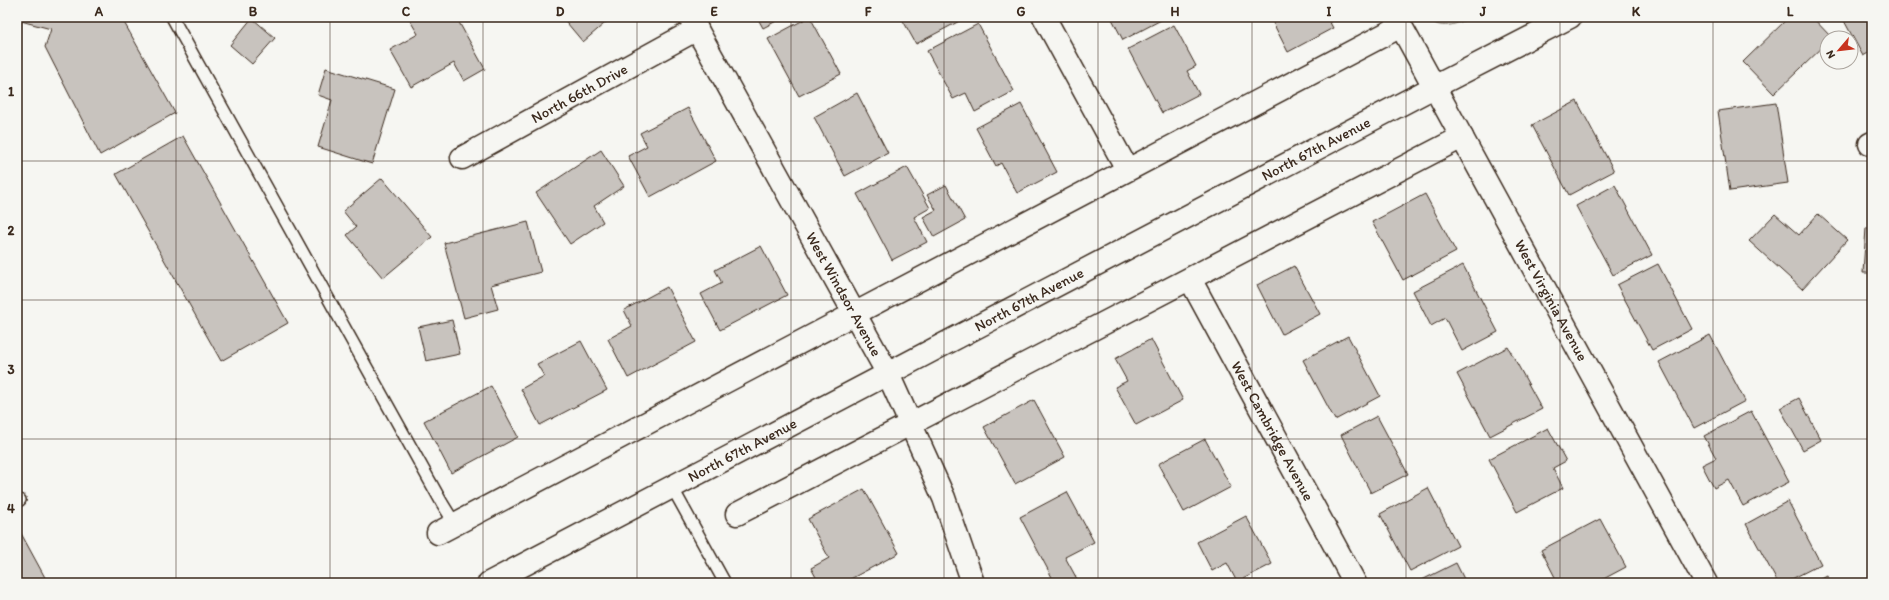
<svg xmlns="http://www.w3.org/2000/svg" width="1889" height="600" font-family="Itim,sans-serif">
	<rect width="100%" height="100%" fill="#f6f6f2"/>
	<filter id="ink" filterUnits="userSpaceOnUse"><feTurbulence type="fractalNoise" baseFrequency=".025" numOctaves="2"/><feDisplacementMap in="SourceGraphic" scale="8" xChannelSelector="R" yChannelSelector="G"/><feConvolveMatrix kernelMatrix="1 2 1 2 8 2 1 2 1" color-interpolation-filters="sRGB"/></filter>
	<g filter="url(#ink)">
		<path fill="#dad9d3" stroke="#8a8278" d="M 1427,17 L 1472,17 C 1458,24 1439,32 1427,17 Z"/>
		<path fill="#c8c3be" stroke="#3b2a1e" d="M 17,17 L 121,17 L 175,113 L 100,155 L 45,47 L 51,29 L 17,20 Z
			M 413,17 L 440,17 L 442,20 L 447,17 L 456,17 L 485,69 L 464,81 L 454,63 L 411,87 L 390,50 L 418,34 L 409,19 Z
			M 562,17 L 612,17 L 583,42 Z
			M 757,17 L 784,17 L 763,28 Z
			M 809,17 L 810,17 L 841,74 L 799,96 L 768,39 Z
			M 901,17 L 967,17 L 916,44 Z
			M 1111,17 L 1162,17 L 1163,19 L 1123,40 Z
			M 1270,17 L 1327,17 L 1333,28 L 1288,52 Z
			M 1789,17 L 1812,17 L 1832,38 L 1827,38 L 1827,43 L 1774,94 L 1743,62 Z
			M 1842,17 L 1872,17 L 1872,51 L 1863,56 Z
			M 252,18 L 275,38 L 252,64 L 230,45 Z
			M 978,24 L 1014,91 L 975,112 L 966,93 L 953,99 L 927,51 Z
			M 1174,25 L 1196,66 L 1187,71 L 1199,94 L 1162,113 L 1128,49 Z
			M 326,68 L 395,89 L 372,164 L 318,147 L 332,100 L 318,95 Z
			M 857,93 L 888,153 L 845,176 L 814,117 Z
			M 1577,101 L 1614,171 L 1569,195 L 1532,125 Z
			M 1776,103 L 1788,183 L 1730,191 L 1718,111 Z
			M 1021,104 L 1057,172 L 1017,193 L 1001,163 L 996,166 L 976,128 Z
			M 688,108 L 716,161 L 650,197 L 628,156 L 647,146 L 640,133 Z
			M 183,136 L 288,323 L 221,361 L 116,174 Z
			M 601,150 L 624,186 L 594,206 L 603,222 L 570,244 L 536,193 Z
			M 907,167 L 930,208 L 914,217 L 927,242 L 892,260 L 857,194 Z
			M 382,178 L 432,237 L 383,278 L 347,235 L 356,227 L 343,211 Z
			M 946,185 L 965,220 L 934,237 L 923,217 L 936,210 L 927,195 Z
			M 1615,185 L 1652,255 L 1613,275 L 1576,206 Z
			M 1425,194 L 1456,252 L 1403,280 L 1372,222 Z
			M 1775,214 L 1799,235 L 1818,214 L 1847,240 L 1802,289 L 1749,241 Z
			M 528,222 L 541,272 L 491,285 L 498,309 L 464,318 L 444,243 Z
			M 1866,228 L 1872,228 L 1872,273 L 1863,273 Z
			M 761,246 L 787,295 L 720,330 L 701,294 L 722,283 L 715,270 Z
			M 1658,264 L 1692,329 L 1652,350 L 1617,285 Z
			M 1463,265 L 1498,332 L 1462,351 L 1445,318 L 1431,326 L 1413,291 Z
			M 1294,266 L 1320,314 L 1282,334 L 1257,285 Z
			M 667,287 L 696,342 L 628,378 L 608,339 L 632,326 L 624,310 Z
			M 452,320 L 460,354 L 426,361 L 418,327 Z
			M 1710,335 L 1745,401 L 1694,428 L 1659,362 Z
			M 1348,336 L 1380,396 L 1335,420 L 1303,360 Z
			M 1151,339 L 1183,400 L 1136,425 L 1115,387 L 1127,381 L 1115,359 Z
			M 581,341 L 607,390 L 540,425 L 521,389 L 544,376 L 537,364 Z
			M 1508,347 L 1542,409 L 1490,436 L 1457,374 Z
			M 491,386 L 518,437 L 451,473 L 424,421 Z
			M 1799,398 L 1821,440 L 1803,450 L 1780,408 Z
			M 1034,400 L 1065,457 L 1015,484 L 984,427 Z
			M 1751,411 L 1789,482 L 1743,506 L 1729,480 L 1714,488 L 1702,465 L 1716,458 L 1704,436 Z
			M 1377,416 L 1408,474 L 1371,493 L 1341,435 Z
			M 1548,428 L 1566,461 L 1553,468 L 1563,488 L 1517,512 L 1489,459 Z
			M 1205,439 L 1231,487 L 1184,512 L 1158,464 Z
			M 1428,488 L 1458,546 L 1410,571 L 1380,514 Z
			M 864,489 L 899,553 L 843,583 L 819,583 L 811,568 L 829,558 L 808,519 Z
			M 1067,492 L 1094,542 L 1065,557 L 1077,579 L 1070,583 L 1055,583 L 1020,517 Z
			M 1788,501 L 1821,564 L 1784,583 L 1778,583 L 1746,524 Z
			M 1246,516 L 1272,564 L 1237,582 L 1227,563 L 1212,571 L 1197,542 Z
			M 1600,519 L 1626,567 L 1596,583 L 1558,583 L 1541,550 Z
			M 17,526 L 48,583 L 17,583 Z
			M 1456,563 L 1466,583 L 1419,583 L 1418,582 Z
			M 1827,576 L 1831,583 L 1814,583 Z"/>
		<g fill="none" stroke-linecap="round" stroke-linejoin="round">
			<defs>
				<path id="service" d="M 172,17 L 442,503 L 455,524
					M 672,487 L 725,583
					M 17,502 L 20,500"/>
				<g id="minor">
					<path id="s1" d="M 690,17 L 888,374 L 944,498 L 973,583"/>
					<path d="M 1044,17 L 1127,169"/>
					<path id="s2" d="M 1396,17 L 1706,583"/>
					<path d="M 1870,144 L 1872,143"/>
					<path id="s3" d="M 462,158 L 697,29"/>
					<path id="s4" d="M 1190,279 L 1355,583"/>
					<path d="M 737,514 L 1462,137"/>
					<path d="M 438,533 L 1401,26"/>
				</g>
				<g id="secondary">
					<path id="s5" d="M 489,583 L 1434,87 L 1570,17"/>
				</g>
			</defs>
			<use href="#service" stroke="#3b2a1e" stroke-width="14"/>
			<use href="#minor" stroke="#3b2a1e" stroke-width="25"/>
			<use href="#secondary" stroke="#3b2a1e" stroke-width="25"/>
			<use href="#service" stroke="#f6f6f2" stroke-width="11"/>
			<use href="#minor" stroke="#f6f6f2" stroke-width="22"/>
			<use href="#secondary" stroke="#f6f6f2" stroke-width="22"/>
		</g>
	</g>
	<path fill="none" stroke="#3b2a1e" stroke-width="1" stroke-opacity="0.55" d="M 176,17 L 176,583M 330,17 L 330,583M 483,17 L 483,583M 637,17 L 637,583M 791,17 L 791,583M 944,17 L 944,583M 1098,17 L 1098,583M 1252,17 L 1252,583M 1406,17 L 1406,583M 1560,17 L 1560,583M 1713,17 L 1713,583M 17,161 L 1872,161M 17,300 L 1872,300M 17,439 L 1872,439"/>
	<g text-anchor="middle" dominant-baseline="central" stroke-width="4" stroke-linejoin="round" paint-order="stroke">
		<g font-size="15" fill="#3b2a1e" stroke="#f6f6f2">
			<text stroke="none"><textPath href="#s3" startOffset="134">North 66th Drive</textPath></text>
			<text stroke="none"><textPath href="#s5" startOffset="934">North 67th Avenue</textPath></text>
			<text stroke="none"><textPath href="#s1" startOffset="317">West Windsor Avenue</textPath></text>
			<text stroke="none"><textPath href="#s5" startOffset="610">North 67th Avenue</textPath></text>
			<text stroke="none"><textPath href="#s2" startOffset="323">West Virginia Avenue</textPath></text>
			<text stroke="none"><textPath href="#s4" startOffset="173">West Cambridge Avenue</textPath></text>
			<text stroke="none"><textPath href="#s5" startOffset="286">North 67th Avenue</textPath></text>
		</g>
	</g>
	<rect width="1889" height="600" fill="none" stroke="#f6f6f2" stroke-width="44"/>
	<g transform="translate(1839 50) rotate(242)"><circle r="19" fill="#f6f6f2" stroke="#aba49d"/>
	<path d="M0-3L7 15L0 10L-7 15Z" fill="#c8321e"/>
	<text y="-6" font-size="11" font-weight="bold" text-anchor="middle" fill="#3b2a1e">N</text>
	</g>
	<rect x="22" y="22" width="1845" height="556" fill="none" stroke="#3b2a1e" stroke-width="1.5"/>
	<g font-size="13" text-anchor="middle" font-weight="bold" fill="#3b2a1e">
		<text x="99" y="16">A</text>
		<text x="253" y="16">B</text>
		<text x="406" y="16">C</text>
		<text x="560" y="16">D</text>
		<text x="714" y="16">E</text>
		<text x="868" y="16">F</text>
		<text x="1021" y="16">G</text>
		<text x="1175" y="16">H</text>
		<text x="1329" y="16">I</text>
		<text x="1483" y="16">J</text>
		<text x="1636" y="16">K</text>
		<text x="1790" y="16">L</text>
		<text x="11" y="96">1</text>
		<text x="11" y="235">2</text>
		<text x="11" y="374">3</text>
		<text x="11" y="513">4</text>
	</g>
</svg>
